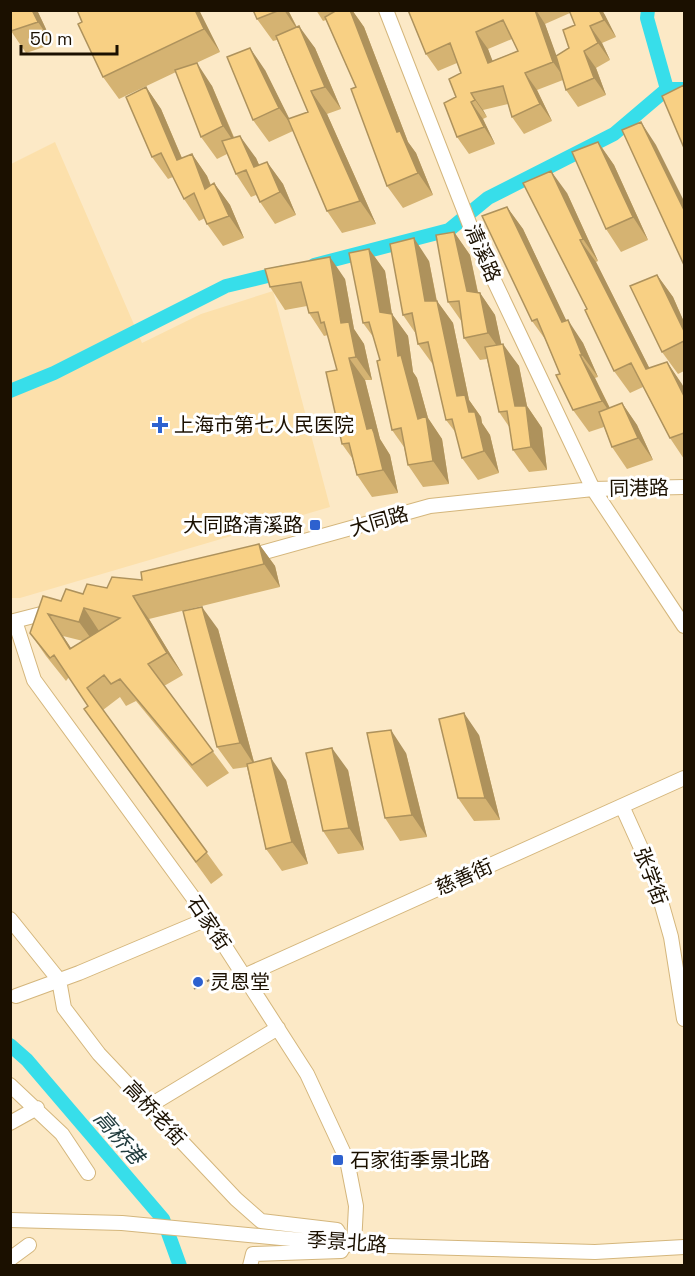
<svg xmlns="http://www.w3.org/2000/svg" width="695" height="1276" font-family="'Space Grotesk','Noto Sans SC',sans-serif">
	<rect width="100%" height="100%" fill="#fce9c6"/>
	<path fill="#fce0ab" d="M 55,142 L 142,343 L 201,314 L 273,291 L 330,507 L 20,598 L 11,598 L 11,164 Z"/>
	<g fill="none" stroke-linecap="round" stroke-linejoin="round">
		<path stroke="#37deea" stroke-width="14" d="M 648,10 L 647,18 L 667,89
			M 314,265 L 449,230 L 488,198 L 614,134 L 667,89 L 684,89
			M 10,391 L 54,373 L 226,286 L 284,272
			M 10,1045 L 27,1060 L 163,1219 L 180,1266"/>
		<defs>
			<path id="minor" d="M 386,10 L 480,251 L 593,489 L 684,626
				M 247,557 L 430,506 L 593,489 L 684,487
				M 15,621 L 34,680 L 197,903 L 307,1074 L 347,1160 L 356,1206 L 354,1245
				M 10,622 L 53,611
				M 622,806 L 654,877 L 671,937 L 684,1019
				M 10,919 L 59,980 L 64,1008 L 99,1054 L 236,1199 L 261,1221 L 337,1230 L 345,1244 L 341,1251 L 253,1254 L 250,1266
				M 244,976 L 684,778
				M 16,996 L 79,973 L 207,919
				M 10,1085 L 62,1134 L 88,1173
				M 149,1106 L 278,1028
				M 10,1123 L 37,1108
				M 10,1220 L 122,1223 L 354,1245 L 595,1252 L 684,1247
				M 10,1259 L 29,1245"/>
		</defs>
		<use href="#minor" stroke="#d4b67c" stroke-width="16"/>
		<path stroke="#908167" stroke-width="2" stroke-dasharray="3 4.5" stroke-linecap="butt" d="M 194,989 L 226,970"/>
		<use href="#minor" stroke="#fff" stroke-width="14"/>
	</g>
	<path fill="#d5b372" fill-rule="evenodd" d="M 37,10 L 53,44 L 26,53 L 11,31 Z
		M 199,10 L 220,52 L 192,65 L 212,86 L 234,137 L 256,158 L 259,165 L 267,162 L 283,184 L 296,215 L 275,224 L 260,202 L 256,195 L 251,197 L 236,174 L 227,154 L 217,159 L 201,137 L 176,72 L 119,99 L 103,77 L 82,22 Z
		M 253,10 L 288,10 L 297,27 L 315,48 L 341,109 L 327,114 L 376,224 L 342,233 L 327,211 L 293,131 L 269,142 L 253,120 L 265,70 L 289,119 L 308,112 L 277,40 L 273,41 L 257,19 Z
		M 316,10 L 352,10 L 364,27 L 408,142 L 416,153 L 433,195 L 403,208 L 387,186 L 356,87 L 326,20 L 323,21 Z
		M 408,10 L 602,10 L 616,37 L 602,43 L 610,60 L 596,68 L 606,95 L 578,107 L 566,90 L 563,80 L 537,90 L 552,121 L 524,134 L 512,117 L 508,104 L 483,110 L 487,117 L 483,119 L 495,144 L 469,154 L 457,137 L 456,97 L 461,73 L 457,63 L 438,71 L 426,54 ZM 570,13 L 575,25 L 569,48 L 556,56 L 545,24 ZM 512,39 L 518,51 L 492,61 L 488,49 Z
		M 146,87 L 161,109 L 182,158 L 192,154 L 207,176 L 211,185 L 214,183 L 230,205 L 244,238 L 223,246 L 207,224 L 205,218 L 199,221 L 184,199 L 173,177 L 168,179 L 152,157 Z
		M 598,142 L 614,165 L 648,240 L 621,252 L 606,229 Z
		M 567,193 L 598,261 L 596,262 L 649,368 L 667,362 L 684,388 L 684,459 L 670,438 L 643,387 L 630,393 L 614,371 L 587,309 Z
		M 507,207 L 523,229 L 566,321 L 583,343 L 598,377 L 595,378 L 610,408 L 622,403 L 637,425 L 653,460 L 627,469 L 612,447 L 604,427 L 589,432 L 573,410 L 560,374 L 545,339 L 532,321 Z
		M 454,232 L 470,255 L 478,292 L 480,293 L 495,315 L 501,344 L 519,366 L 527,406 L 542,428 L 547,470 L 529,472 L 513,450 L 510,428 L 499,412 L 487,359 L 480,360 L 464,338 L 462,322 L 448,302 Z
		M 369,249 L 385,271 L 392,314 L 408,336 L 413,372 L 417,378 L 428,418 L 442,439 L 449,484 L 423,487 L 408,465 L 404,447 L 392,430 L 380,360 L 374,338 L 363,323 Z
		M 429,261 L 437,301 L 453,323 L 469,400 L 481,417 L 482,423 L 490,435 L 499,473 L 478,480 L 462,458 L 456,433 L 446,420 L 434,366 L 418,344 L 416,334 L 403,315 Z
		M 265,269 L 345,279 L 354,329 L 364,344 L 372,380 L 365,380 L 380,439 L 390,455 L 398,493 L 372,497 L 357,475 L 352,458 L 342,444 L 337,370 L 328,335 L 324,336 L 309,313 L 307,306 L 285,310 L 270,287 Z
		M 657,275 L 673,297 L 684,322 L 684,371 L 678,374 L 662,352 Z
		M 259,544 L 275,566 L 280,587 L 149,619 L 183,675 L 164,686 L 229,773 L 207,787 L 136,701 L 126,706 L 120,697 L 103,710 L 223,875 L 211,884 L 100,731 L 88,706 L 69,677 L 66,681 L 46,656 L 30,633 L 61,601 L 83,594 L 142,580 ZM 63,636 L 83,641 L 71,648 Z
		M 218,629 L 254,762 L 286,780 L 308,864 L 282,871 L 266,849 L 247,767 L 233,769 L 217,747 Z
		M 479,735 L 500,820 L 474,821 L 458,798 Z
		M 406,753 L 427,837 L 400,841 L 385,818 Z
		M 348,770 L 364,850 L 338,854 L 323,831 Z"/>
	<path fill="#ae925c" d="M 32,10 L 37,10 L 53,44 L 38,22 Z
		M 195,10 L 199,10 L 220,52 L 204,29 Z
		M 284,10 L 288,10 L 299,32 Z
		M 350,10 L 352,10 L 364,27 L 408,142 L 416,153 L 433,195 L 418,173 L 397,132 Z
		M 535,10 L 536,10 L 545,24 L 565,79 L 553,62 Z
		M 599,10 L 602,10 L 605,15 L 616,37 L 604,20 Z
		M 299,26 L 315,48 L 341,109 L 325,87 Z
		M 590,26 L 602,43 L 610,60 L 598,43 Z
		M 476,32 L 488,49 L 500,80 L 488,63 Z
		M 250,48 L 265,70 L 295,130 L 279,108 Z
		M 584,51 L 596,68 L 606,95 L 594,78 Z
		M 197,63 L 212,86 L 238,148 L 223,126 Z
		M 525,73 L 537,90 L 552,121 L 540,104 Z
		M 146,87 L 161,109 L 192,182 L 177,160 Z
		M 311,91 L 327,114 L 376,224 L 360,201 Z
		M 471,93 L 483,110 L 487,117 L 475,100 Z
		M 471,102 L 483,119 L 495,144 L 484,127 Z
		M 641,122 L 656,145 L 684,201 L 684,210 Z
		M 240,136 L 256,158 L 270,189 L 254,167 Z
		M 598,142 L 614,165 L 648,240 L 633,217 Z
		M 192,154 L 207,176 L 220,211 L 205,189 Z
		M 267,162 L 283,184 L 296,215 L 280,192 Z
		M 551,171 L 567,193 L 598,261 L 583,239 Z
		M 214,183 L 230,205 L 244,238 L 229,216 Z
		M 507,207 L 523,229 L 578,345 L 562,322 Z
		M 454,232 L 470,255 L 482,313 L 467,291 Z
		M 414,238 L 429,261 L 441,324 L 425,301 Z
		M 580,240 L 596,262 L 661,391 L 646,369 Z
		M 369,249 L 385,271 L 393,321 L 392,314 L 408,336 L 413,372 L 417,378 L 428,418 L 442,439 L 449,484 L 433,461 L 418,419 L 398,356 L 380,312 Z
		M 330,257 L 345,279 L 354,329 L 364,344 L 372,380 L 356,357 L 341,323 Z
		M 657,275 L 673,297 L 684,322 L 684,331 Z
		M 480,293 L 495,315 L 504,356 L 488,333 Z
		M 437,301 L 453,323 L 469,400 L 481,417 L 482,423 L 490,435 L 499,473 L 484,451 L 457,396 Z
		M 568,320 L 583,343 L 598,377 L 582,355 Z
		M 503,344 L 519,366 L 527,406 L 542,428 L 547,470 L 531,447 L 515,406 Z
		M 580,355 L 595,378 L 617,423 L 602,401 Z
		M 349,358 L 365,380 L 380,439 L 390,455 L 398,493 L 383,470 L 367,429 Z
		M 667,362 L 682,384 L 684,388 L 684,396 Z
		M 622,403 L 637,425 L 653,460 L 638,438 Z
		M 259,544 L 275,566 L 280,587 L 264,564 Z
		M 133,596 L 149,619 L 183,675 L 167,653 Z
		M 202,607 L 218,629 L 255,766 L 240,743 Z
		M 84,608 L 99,631 L 95,644 L 79,622 Z
		M 48,614 L 63,636 L 86,671 L 70,649 Z
		M 464,713 L 479,735 L 500,820 L 485,798 Z
		M 391,730 L 406,753 L 427,837 L 412,815 Z
		M 332,748 L 348,770 L 364,850 L 349,828 Z
		M 271,758 L 286,780 L 308,864 L 292,842 Z"/>
	<path fill="#f8d084" stroke="#ae925c" stroke-width="1.5" fill-rule="evenodd" d="M 10,10 L 32,10 L 38,22 L 11,31 Z
		M 77,10 L 195,10 L 204,29 L 103,77 L 78,24 L 82,22 Z
		M 253,10 L 280,10 L 257,19 Z
		M 337,10 L 350,10 L 397,132 L 400,131 L 418,173 L 387,186 L 351,89 L 356,87 L 325,17 Z
		M 408,10 L 535,10 L 553,62 L 525,73 L 540,104 L 512,117 L 503,86 L 471,93 L 475,100 L 471,102 L 484,127 L 457,137 L 444,103 L 456,97 L 449,79 L 461,73 L 450,43 L 426,54 ZM 503,20 L 518,51 L 488,63 L 476,32 Z
		M 569,10 L 599,10 L 604,20 L 590,26 L 598,43 L 584,51 L 594,78 L 566,90 L 556,56 L 569,48 L 563,30 L 575,25 Z
		M 299,26 L 325,87 L 311,91 L 360,201 L 327,211 L 288,119 L 308,112 L 276,36 Z
		M 250,48 L 279,108 L 253,120 L 227,57 Z
		M 197,63 L 223,126 L 201,137 L 175,70 Z
		M 684,85 L 684,148 L 662,96 Z
		M 146,87 L 177,160 L 192,154 L 205,189 L 214,183 L 229,216 L 207,224 L 194,193 L 184,199 L 161,153 L 152,157 L 126,97 Z
		M 641,122 L 684,210 L 684,265 L 622,130 Z
		M 240,136 L 254,167 L 267,162 L 280,192 L 260,202 L 246,170 L 236,174 L 222,141 Z
		M 598,142 L 633,217 L 606,229 L 572,152 Z
		M 551,171 L 583,239 L 580,240 L 646,369 L 667,362 L 684,396 L 684,433 L 670,438 L 631,363 L 614,371 L 585,310 L 587,309 L 523,183 Z
		M 507,207 L 562,322 L 568,320 L 582,355 L 580,355 L 602,401 L 573,410 L 556,375 L 560,374 L 537,319 L 532,321 L 482,216 Z
		M 454,232 L 467,291 L 480,293 L 488,333 L 464,338 L 459,301 L 448,302 L 436,235 Z
		M 414,238 L 425,301 L 437,301 L 457,396 L 465,395 L 469,412 L 475,412 L 484,451 L 462,458 L 452,419 L 446,420 L 428,342 L 418,344 L 412,313 L 403,315 L 390,244 Z
		M 369,249 L 380,312 L 392,314 L 398,356 L 401,355 L 418,419 L 426,416 L 433,461 L 408,465 L 401,428 L 392,430 L 377,361 L 380,360 L 369,322 L 363,323 L 349,253 Z
		M 330,257 L 341,323 L 349,322 L 356,357 L 349,358 L 367,429 L 372,428 L 374,433 L 383,470 L 357,475 L 349,443 L 342,444 L 326,372 L 337,370 L 324,322 L 321,323 L 318,312 L 309,313 L 301,282 L 270,287 L 265,269 Z
		M 657,275 L 684,331 L 684,341 L 662,352 L 630,286 Z
		M 503,344 L 515,406 L 526,406 L 531,447 L 513,450 L 507,411 L 499,412 L 485,347 Z
		M 622,403 L 638,438 L 612,447 L 599,412 Z
		M 259,544 L 264,564 L 133,596 L 167,653 L 148,664 L 213,751 L 192,765 L 120,679 L 111,684 L 104,675 L 87,688 L 207,852 L 196,862 L 84,709 L 88,706 L 54,655 L 50,658 L 30,633 L 43,596 L 61,601 L 66,589 L 83,594 L 87,584 L 107,588 L 112,577 L 142,580 L 141,572 ZM 84,608 L 120,618 L 70,649 L 48,614 L 79,622 Z
		M 202,607 L 240,743 L 217,747 L 183,611 Z
		M 464,713 L 485,798 L 458,798 L 439,719 Z
		M 391,730 L 412,815 L 385,818 L 367,733 Z
		M 332,748 L 349,828 L 323,831 L 306,753 Z
		M 271,758 L 292,842 L 266,849 L 247,764 Z"/>
	<g fill="#2d61cf" stroke="#fff" stroke-width="2">
		<path d="M157 416h6v6h6v6h-6v6h-6v-6h-6v-6h6z"/>
		<rect x="309" y="519" width="12" height="12" rx="3"/>
		<circle cx="198" cy="982" r="6"/>
		<rect x="332" y="1154" width="12" height="12" rx="3"/>
	</g>
	<g text-anchor="middle" dominant-baseline="central" stroke-width="6" stroke-linejoin="round" paint-order="stroke">
		<g font-size="20" fill="#1b1000" stroke="#fff">
			<text transform="translate(483 253) rotate(67)">清溪路</text>
			<text transform="translate(639 488) rotate(-1)">同港路</text>
			<text transform="translate(379 521) rotate(-16)">大同路</text>
			<text transform="translate(651 876) rotate(70)">张学街</text>
			<text transform="translate(464 877) rotate(-24)">慈善街</text>
			<text transform="translate(209 923) rotate(56)">石家街</text>
			<text transform="translate(155 1113) rotate(47)">高桥老街</text>
			<text transform="translate(347 1242) rotate(4)">季景北路</text>
		</g>
		<g font-size="20" fill="#1b1000" stroke="#fff" text-anchor="start">
			<text x="174" y="425">上海市第七人民医院</text>
			<text x="303" y="525" text-anchor="end">大同路清溪路</text>
			<text x="210" y="982">灵恩堂</text>
			<text x="350" y="1160">石家街季景北路</text>
		</g>
		<g font-size="21" font-style="italic" fill="#213b3d" stroke="#fff">
			<text transform="translate(119 1137) rotate(49)">高桥港</text>
		</g>
	</g>
	<rect width="695" height="1276" fill="none" stroke="#1b1000" stroke-width="24"/>
	<path d="M21 45v9h96v-9" fill="none" stroke="#1b1000" stroke-width="3"/>
	<text x="30" y="45" font-size="18" fill="#1b1000" stroke="#ffffff" stroke-width="4.5" paint-order="stroke">50 m</text>
</svg>
